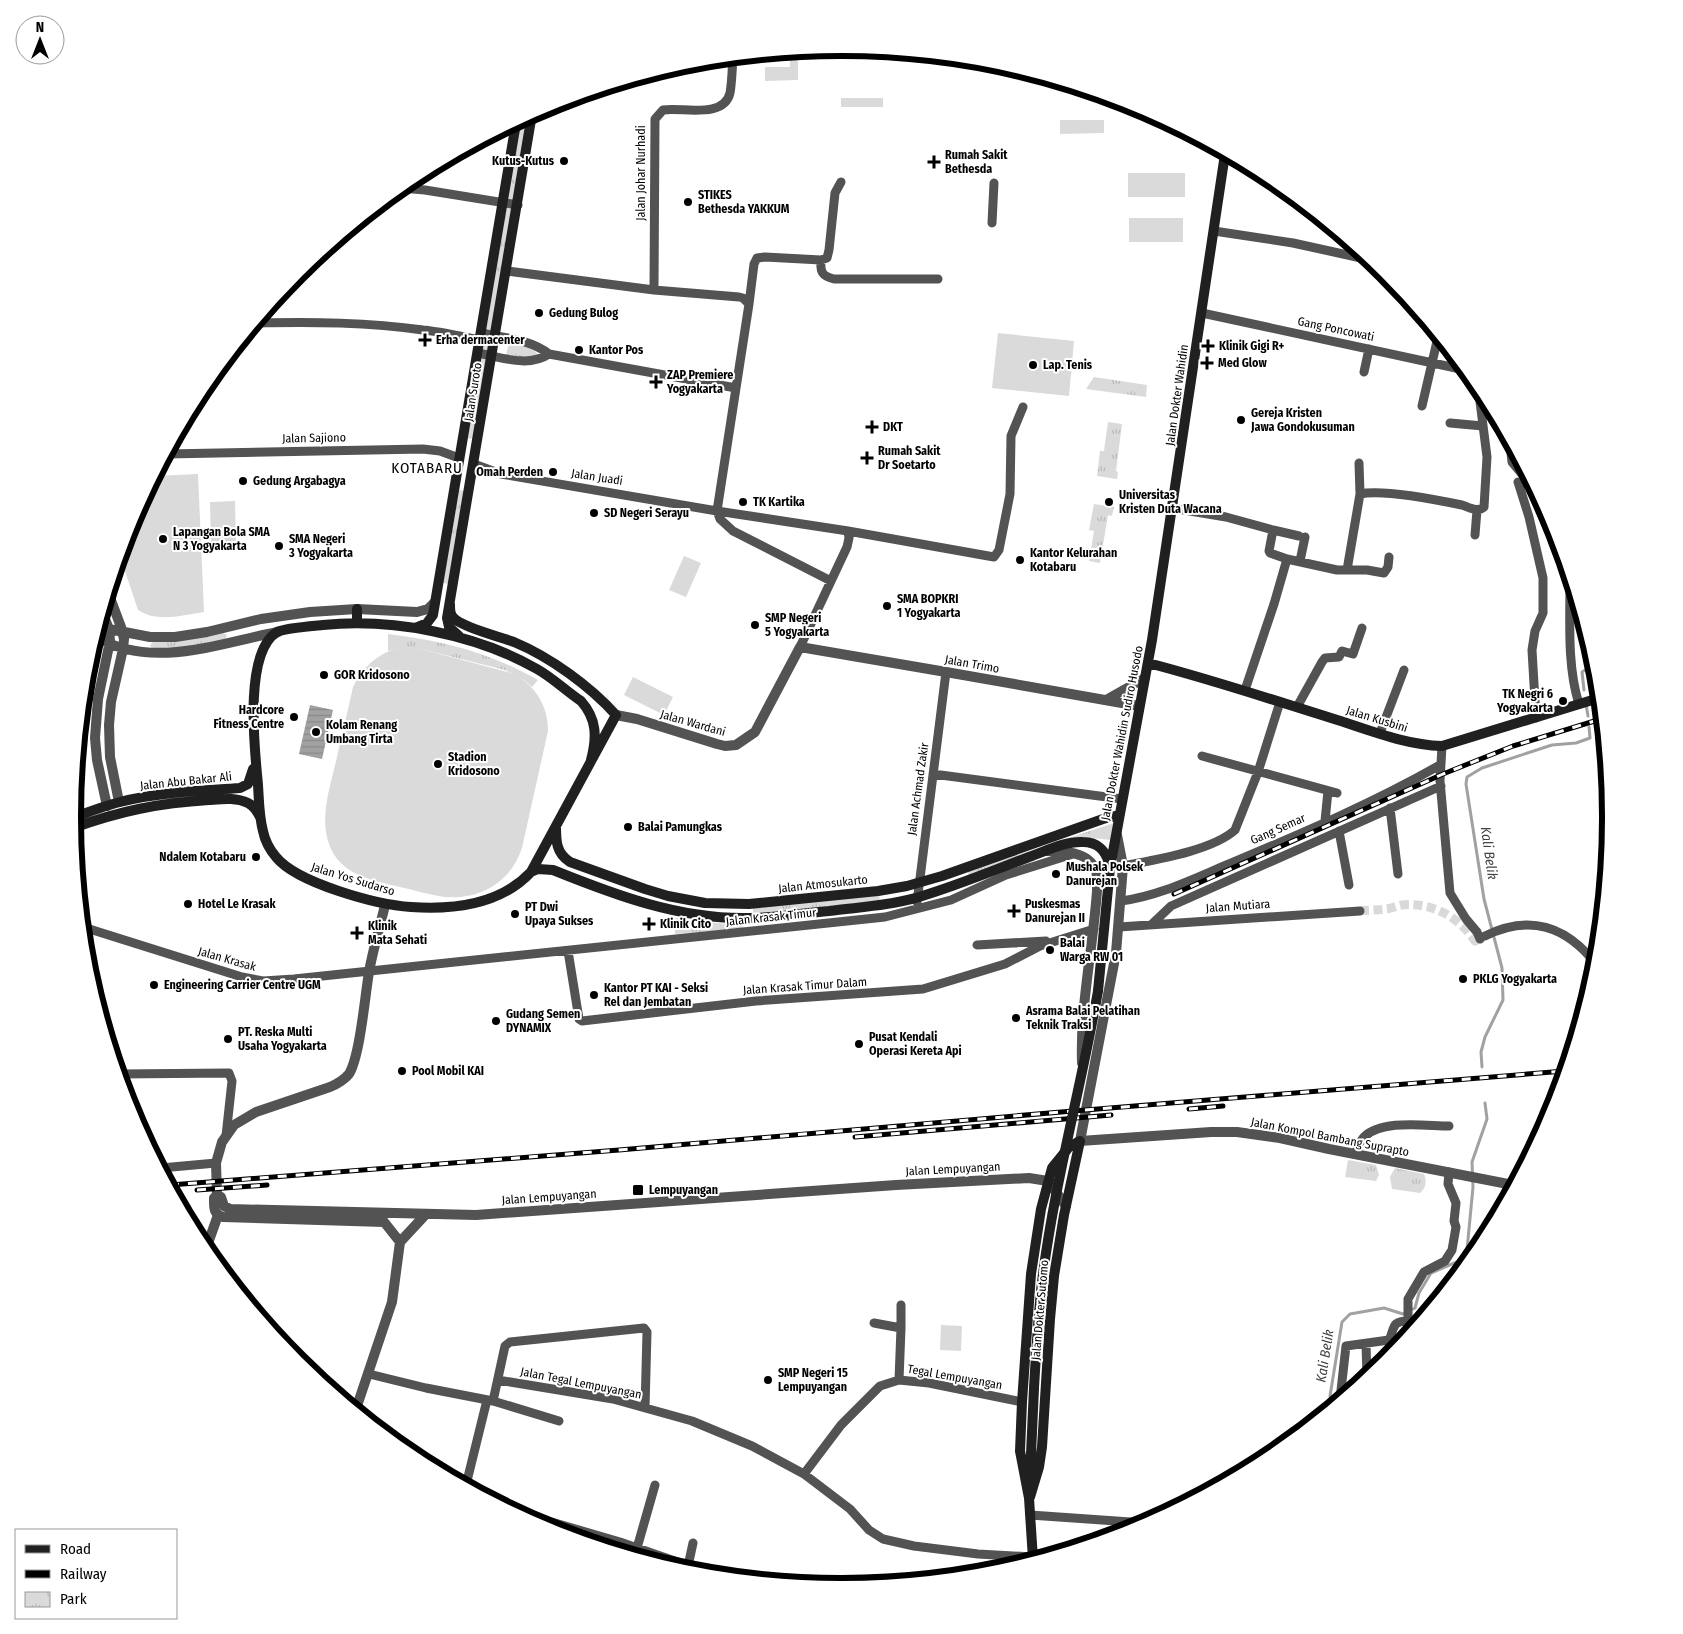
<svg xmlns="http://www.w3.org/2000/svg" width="1683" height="1634" font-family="'Fira Sans Condensed',sans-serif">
	<defs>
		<pattern id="park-tufts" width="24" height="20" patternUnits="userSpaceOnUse" patternTransform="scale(1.25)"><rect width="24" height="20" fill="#dadada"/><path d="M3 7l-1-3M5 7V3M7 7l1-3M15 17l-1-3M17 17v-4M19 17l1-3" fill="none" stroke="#b9b9b9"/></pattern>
		<pattern id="water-rules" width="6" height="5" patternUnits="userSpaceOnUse" patternTransform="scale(1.25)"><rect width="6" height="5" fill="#a1a1a1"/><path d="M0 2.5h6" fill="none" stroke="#898989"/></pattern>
	</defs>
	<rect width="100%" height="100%" fill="#fff"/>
	<path fill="#dadada" d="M 798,52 L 798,80 L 765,81 L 765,67 L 790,67 L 790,53 Z
		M 841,98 L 883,98 L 883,107 L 841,107 Z
		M 1060,120 L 1104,120 L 1104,133 L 1060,134 Z
		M 1128,173 L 1185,173 L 1185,197 L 1128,197 Z
		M 1129,218 L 1183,218 L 1183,242 L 1129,242 Z
		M 998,333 L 1074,341 L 1069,396 L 992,388 Z
		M 198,474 L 204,612 C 182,615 158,623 138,610 L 120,556 L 131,522 L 155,476 Z
		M 235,501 L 236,544 L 211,545 L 210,502 Z
		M 684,556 L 701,563 L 686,597 L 669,590 Z
		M 408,647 L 421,649 L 515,674 C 536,687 548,706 548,731 L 522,848 C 511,882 480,900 445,897 C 430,895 414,890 400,887 C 371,880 340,875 329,844 C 319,817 331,784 337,757 C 342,734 348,710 353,687 C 365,664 382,649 408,647 Z
		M 633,677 L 673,697 L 664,715 L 624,695 Z
		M 941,1325 L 962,1326 L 961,1351 L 940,1350 Z"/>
	<path fill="url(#park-tufts)" d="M 529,116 L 474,437 L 470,439 L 468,438 L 521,120 Z
		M 509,343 C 519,345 533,346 538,355 L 526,358 L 506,355 Z
		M 1094,377 L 1147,385 L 1146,397 L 1086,389 Z
		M 1108,422 L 1122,424 L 1116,471 L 1118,472 L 1117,479 L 1097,476 L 1100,451 L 1104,451 Z
		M 459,490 L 466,491 L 449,584 L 443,583 Z
		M 1094,504 L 1114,507 L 1112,516 L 1108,515 L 1100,563 L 1089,561 L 1094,531 L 1089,530 Z
		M 223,633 L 227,635 L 225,640 L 178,648 L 151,648 L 150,645 L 153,642 Z
		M 388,634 C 443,641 489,652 538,680 L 532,687 L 524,680 L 505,670 L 421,649 L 401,648 L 388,651 Z
		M 1114,823 L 1111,840 L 1083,837 L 969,876 L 968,871 Z
		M 879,895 L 880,901 L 753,914 L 753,908 Z
		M 675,918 L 743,926 L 743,929 L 675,934 Z
		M 1348,1160 L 1376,1165 L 1379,1175 L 1376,1181 L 1345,1177 Z
		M 1395,1168 L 1424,1174 C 1427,1181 1426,1188 1420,1193 L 1392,1189 L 1390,1177 Z"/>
	<path fill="url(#water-rules)" d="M 310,705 L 333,710 L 322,759 L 299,754 Z"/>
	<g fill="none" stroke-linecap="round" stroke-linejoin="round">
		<path stroke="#a1a1a1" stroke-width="3" d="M 1584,690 L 1582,672 L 1595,664
			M 1586,704 L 1588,716
			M 1482,1067 L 1481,1052 L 1485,1037 L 1503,1000 L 1502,968 L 1484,899 L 1466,784 L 1467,777 L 1482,768 L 1552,745 L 1576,743 L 1590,738 L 1589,727
			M 1332,1405 L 1330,1396 L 1342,1322 L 1350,1314 L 1384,1308 L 1403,1314 L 1415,1308 L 1419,1293 L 1431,1273 L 1459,1261 L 1467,1250 L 1473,1187 L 1472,1162 L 1487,1119 L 1485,1103"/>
		<path stroke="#d9d9d9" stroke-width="9" stroke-dasharray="9 4.5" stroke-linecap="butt" d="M 1360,911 C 1369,910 1378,910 1387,909 C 1392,908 1397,906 1402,905 C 1432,902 1459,917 1475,941 L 1485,936"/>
		<path stroke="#535353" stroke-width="9" d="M 400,188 L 425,190 L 518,205
			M 992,223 L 994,183
			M 1214,231 L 1293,243 L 1370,260
			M 821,260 C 820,272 822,276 834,279 L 938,279
			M 507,271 L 654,290 L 739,297 L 743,298 L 749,304 L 717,511
			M 654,290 L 655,119 L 663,110 C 682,107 724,119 730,93 C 732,82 732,69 733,58
			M 749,304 L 754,264 L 757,258 L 765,257 L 821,260 L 827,258 L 829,250 L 835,193 L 841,182
			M 1202,313 L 1465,370
			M 256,323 C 312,322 368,322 423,330 C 442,332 461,336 480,340
			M 481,333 C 504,338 530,339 549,354 L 736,388
			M 478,353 C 501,357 528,368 549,354
			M 1364,372 L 1369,349
			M 1422,406 L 1438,337
			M 1450,423 L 1483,426
			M 1510,444 L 1512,462
			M 167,454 L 423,449 L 440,451 L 459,458
			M 1520,462 L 1512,462 L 1533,487
			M 1359,463 L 1360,494
			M 474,464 L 501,474 L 717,511 L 848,531 L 849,538 L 847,547 L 800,647
			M 1518,482 L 1529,517 L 1543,578 L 1543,613 L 1535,631 L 1532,650 L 1536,718
			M 1172,508 L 1226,517 L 1273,530 L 1269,551 L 1270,553 L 1287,559 L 1337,570 L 1367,570 L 1384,573 L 1388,567 L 1389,557
			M 717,511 L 720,519 L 733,531 L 831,581
			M 1273,530 L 1299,536
			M 848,531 L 994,557 L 999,550 L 1010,494 L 1011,436 L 1023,407
			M 1475,535 L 1477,510
			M 1300,561 L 1305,537
			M 1347,570 L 1360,494 C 1382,489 1438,500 1462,505 C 1469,507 1477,513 1484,507 L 1487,457 L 1478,386
			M 1570,580 C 1570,620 1567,667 1579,704
			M 1245,690 L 1274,604 L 1287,559
			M 1297,707 L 1322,662 L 1325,658 L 1339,657 L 1342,651 L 1353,654 L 1362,628
			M 1380,733 L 1404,670
			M 1442,746 L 1440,781 L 1450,893 L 1466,919 L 1477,932 L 1480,939
			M 1202,756 L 1337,793
			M 933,774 L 1122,799
			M 1390,808 L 1398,874
			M 1325,821 L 1328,791
			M 1339,831 L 1349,885
			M 1123,866 C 1153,860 1212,851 1235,830 L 1258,772 L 1280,702
			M 1121,901 C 1161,896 1199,876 1236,861 C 1305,832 1375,802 1440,765
			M 917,902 L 946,672
			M 1151,925 L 1171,906 L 1441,786
			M 83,927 L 242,977 L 263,981 L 294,979 L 885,917 L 951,900 L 1006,875 L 1073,854
			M 1119,927 L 1360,911
			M 1485,936 C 1530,914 1566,926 1596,964
			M 977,945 L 1046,941
			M 568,951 L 579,1019 L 582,1021 L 756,1001 L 923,989 L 1005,964 L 1040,946 L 1094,929
			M 119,1074 L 229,1073 L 232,1081 L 226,1136
			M 1355,1154 C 1357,1149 1360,1141 1364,1137 C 1382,1119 1426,1126 1449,1126
			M 161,1168 L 216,1163
			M 874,1323 L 901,1328 L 899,1380
			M 1415,1325 L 1408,1321 L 1408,1299 L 1424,1272 L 1445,1261 L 1452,1250 L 1456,1227 L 1454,1221 L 1456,1203 L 1448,1184 L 1449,1172
			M 901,1328 L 901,1305
			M 1366,1344 L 1367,1377
			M 369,1374 L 426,1388 L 493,1401 L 505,1346 L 510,1342 L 644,1328 L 647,1332 L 645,1408
			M 498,1380 L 613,1399 L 692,1421 L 752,1446 L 804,1474 L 850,1509 L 869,1530 L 883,1539 L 914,1546 L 978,1554 L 1033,1557
			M 1340,1399 L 1346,1346 L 1389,1340 C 1395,1328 1391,1321 1408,1321
			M 493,1401 L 559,1421
			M 804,1474 L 841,1425 L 880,1386 L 899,1380 L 929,1383 L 1022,1402
			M 466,1485 L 487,1400
			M 517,1512 L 620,1542 L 695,1568 L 722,1575
			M 1030,1515 L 1145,1523
			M 637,1548 L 655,1485
			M 688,1566 L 693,1543"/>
		<path stroke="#535353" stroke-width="10" d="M 109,595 L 121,627 L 124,639 L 123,649 L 111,702 L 109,725 L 110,757 L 119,802
			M 103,614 L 109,629 L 110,641 L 98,699 L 95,738 L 97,760 L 107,806
			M 109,629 L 150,637 L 175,637 L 207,632 L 261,619 L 310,612 L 357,609 L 417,612 L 428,609 L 435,602
			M 96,637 C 153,670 219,643 278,632
			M 1106,700 L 1145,678
			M 616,715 L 637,719 L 717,744 L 725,746 L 736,745 L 755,732 L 800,647 L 946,672 L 1139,706
			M 1117,835 L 1123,866 L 1116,953 L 1080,1141 L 1211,1132 L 1237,1132 L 1280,1138 L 1329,1149 L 1513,1185
			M 1046,851 C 1063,851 1089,851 1096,871 C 1098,877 1097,885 1097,891 C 1093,948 1080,1006 1082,1063
			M 217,1195 L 221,1197 L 224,1206 L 230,1209 L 476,1215 L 896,1185 L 1029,1178 L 1048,1181 L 1066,1206
			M 217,1195 L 216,1163 L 222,1142 L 234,1125 L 256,1112 L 330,1087 C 337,1084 344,1080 349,1074 C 360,1056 365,996 369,972 C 373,949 380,927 385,905
			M 217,1195 L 214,1198 C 214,1207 213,1214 223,1217 L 384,1222
			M 400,1242 L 426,1214
			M 206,1249 L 218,1215
			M 356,1409 L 392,1302 L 400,1242 L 377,1213"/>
		<path stroke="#202020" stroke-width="10" d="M 450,604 C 450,611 450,616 456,620 C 468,629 498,636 514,642 C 550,657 590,686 616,715 L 531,872 C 500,905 453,910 411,907 C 377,905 297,883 276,857 C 270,850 265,841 263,831 C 259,816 259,800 258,785 C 255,752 243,653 277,632 C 285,628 313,626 323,625 C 392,618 476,634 537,669 C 553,678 566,691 581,701 C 597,719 597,737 591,760
			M 357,609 L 357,623
			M 415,628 L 427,623 L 433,615 L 516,123
			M 459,636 L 449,627 L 447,618 L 532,114
			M 1148,663 C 1210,679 1270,699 1331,718 C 1367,729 1404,745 1442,746 L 1599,698
			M 72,818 C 88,812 104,806 120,802 C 159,792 200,791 240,788 L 248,784 L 253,769
			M 556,826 C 556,841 556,853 570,862 L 645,889 L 668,896 L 705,903 L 749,904 L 878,891 L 907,886 L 942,876 L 1103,819 L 1119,815
			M 73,828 C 120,811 159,803 209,800 C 222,799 236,797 248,803 C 254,806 257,811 260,817
			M 531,872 L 538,869 L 553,870 C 615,895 681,920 750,918 C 776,918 803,913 829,911 C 859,907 889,906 919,897 C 956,886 992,871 1029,857 C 1046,851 1065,841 1083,842 C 1098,842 1106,851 1109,864
			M 1098,991 L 1110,868 L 1152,640 L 1225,154
			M 1030,1497 L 1039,1467 L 1042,1447 L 1050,1319 L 1054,1276 L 1064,1215 L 1080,1141
			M 1029,1498 L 1020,1451 L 1022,1402 L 1031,1274 L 1041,1209 L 1052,1168 L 1069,1147 L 1080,1141
			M 1033,1559 L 1029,1498 L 1034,1388"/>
		<defs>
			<path id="rail" d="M 1174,894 L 1443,774 L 1513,746 L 1601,719
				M 1189,1109 L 1223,1106
				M 855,1137 L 1111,1115
				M 170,1185 L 619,1150 L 1061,1112 L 1565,1071
				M 197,1190 L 267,1185"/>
		</defs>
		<use href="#rail" stroke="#000" stroke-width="5"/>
		<use href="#rail" stroke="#fff" stroke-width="3" stroke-dasharray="9" stroke-linecap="butt"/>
		<path stroke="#202020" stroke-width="10" d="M 1034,1388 C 1036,1353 1038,1317 1042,1282 C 1054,1184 1081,1088 1098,991"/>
	</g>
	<g fill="#000" stroke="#fff" stroke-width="2">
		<circle cx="564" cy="161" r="5"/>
		<path d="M931.5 154.5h5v5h5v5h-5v5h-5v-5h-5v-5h5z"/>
		<circle cx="688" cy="202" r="5"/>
		<circle cx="539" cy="313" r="5"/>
		<path d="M422.5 332.5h5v5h5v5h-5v5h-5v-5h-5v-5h5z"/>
		<path d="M1205.5 338.5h5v5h5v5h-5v5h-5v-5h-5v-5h5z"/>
		<circle cx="579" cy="350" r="5"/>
		<path d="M1204.5 355.5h5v5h5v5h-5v5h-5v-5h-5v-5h5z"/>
		<circle cx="1033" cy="365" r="5"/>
		<path d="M653.5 374.5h5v5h5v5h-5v5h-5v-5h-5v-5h5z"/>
		<circle cx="1241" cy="420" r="5"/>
		<path d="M869.5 419.5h5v5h5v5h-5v5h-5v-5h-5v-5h5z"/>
		<path d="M864.5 450.5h5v5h5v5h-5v5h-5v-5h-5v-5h5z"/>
		<circle cx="553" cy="472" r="5"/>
		<circle cx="243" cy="481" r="5"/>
		<circle cx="743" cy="502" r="5"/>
		<circle cx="1109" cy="502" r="5"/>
		<circle cx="594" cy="513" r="5"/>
		<circle cx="163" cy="539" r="5"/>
		<circle cx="279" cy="546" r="5"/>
		<circle cx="1020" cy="560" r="5"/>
		<circle cx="887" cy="606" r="5"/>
		<circle cx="755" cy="625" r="5"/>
		<circle cx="324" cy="675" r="5"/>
		<circle cx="1563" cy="701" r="5"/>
		<circle cx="294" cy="717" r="5"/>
		<circle cx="316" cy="732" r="5"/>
		<circle cx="438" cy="764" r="5"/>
		<circle cx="628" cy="827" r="5"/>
		<circle cx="256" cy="857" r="5"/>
		<circle cx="1056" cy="874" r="5"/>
		<circle cx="188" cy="904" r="5"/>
		<path d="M1011.5 903.5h5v5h5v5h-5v5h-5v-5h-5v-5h5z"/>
		<circle cx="515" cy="914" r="5"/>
		<path d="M646.5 916.5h5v5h5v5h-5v5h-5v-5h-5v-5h5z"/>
		<path d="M354.5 925.5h5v5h5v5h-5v5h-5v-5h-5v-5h5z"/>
		<circle cx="1050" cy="950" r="5"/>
		<circle cx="1463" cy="979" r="5"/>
		<circle cx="154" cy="985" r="5"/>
		<circle cx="594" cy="995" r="5"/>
		<circle cx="1016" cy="1018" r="5"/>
		<circle cx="496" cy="1021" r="5"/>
		<circle cx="228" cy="1039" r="5"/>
		<circle cx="859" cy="1044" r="5"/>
		<circle cx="402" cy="1071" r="5"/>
		<rect x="632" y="1184" width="12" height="12" rx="2.5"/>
		<circle cx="768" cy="1380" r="5"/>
	</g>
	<g text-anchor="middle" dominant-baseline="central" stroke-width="4" stroke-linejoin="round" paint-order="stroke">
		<g font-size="12" font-weight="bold" fill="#000" stroke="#fff" text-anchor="start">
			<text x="945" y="155">Rumah Sakit<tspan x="945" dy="14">Bethesda</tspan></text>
			<text x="554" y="161" text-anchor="end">Kutus-Kutus</text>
			<text x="698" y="195">STIKES<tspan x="698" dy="14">Bethesda YAKKUM</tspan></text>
			<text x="549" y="313">Gedung Bulog</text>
			<text x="436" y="340">Erha dermacenter</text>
			<text x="1219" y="346">Klinik Gigi R+</text>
			<text x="589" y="350">Kantor Pos</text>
			<text x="1218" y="363">Med Glow</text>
			<text x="1043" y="365">Lap. Tenis</text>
			<text x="667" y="375">ZAP Premiere<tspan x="667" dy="14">Yogyakarta</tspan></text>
			<text x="1251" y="413">Gereja Kristen<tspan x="1251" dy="14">Jawa Gondokusuman</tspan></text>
			<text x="883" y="427">DKT</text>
			<text x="878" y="451">Rumah Sakit<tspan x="878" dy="14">Dr Soetarto</tspan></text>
			<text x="543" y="472" text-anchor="end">Omah Perden</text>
			<text x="253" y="481">Gedung Argabagya</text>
			<text x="1119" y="495">Universitas<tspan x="1119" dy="14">Kristen Duta Wacana</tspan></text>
			<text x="753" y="502">TK Kartika</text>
			<text x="604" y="513">SD Negeri Serayu</text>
			<text x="173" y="532">Lapangan Bola SMA<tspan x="173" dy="14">N 3 Yogyakarta</tspan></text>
			<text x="289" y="539">SMA Negeri<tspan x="289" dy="14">3 Yogyakarta</tspan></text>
			<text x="1030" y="553">Kantor Kelurahan<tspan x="1030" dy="14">Kotabaru</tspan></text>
			<text x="897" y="599">SMA BOPKRI<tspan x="897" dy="14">1 Yogyakarta</tspan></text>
			<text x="765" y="618">SMP Negeri<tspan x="765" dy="14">5 Yogyakarta</tspan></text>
			<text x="334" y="675">GOR Kridosono</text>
			<text x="1553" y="694" text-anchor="end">TK Negri 6<tspan x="1553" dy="14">Yogyakarta</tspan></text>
			<text x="284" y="710" text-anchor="end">Hardcore<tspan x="284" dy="14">Fitness Centre</tspan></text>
			<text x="326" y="725">Kolam Renang<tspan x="326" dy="14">Umbang Tirta</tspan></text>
			<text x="448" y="757">Stadion<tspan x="448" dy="14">Kridosono</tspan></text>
			<text x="638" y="827">Balai Pamungkas</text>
			<text x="246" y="857" text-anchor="end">Ndalem Kotabaru</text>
			<text x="1066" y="867">Mushala Polsek<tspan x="1066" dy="14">Danurejan</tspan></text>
			<text x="198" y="904">Hotel Le Krasak</text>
			<text x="1025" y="904">Puskesmas<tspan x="1025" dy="14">Danurejan II</tspan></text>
			<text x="525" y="907">PT Dwi<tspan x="525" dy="14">Upaya Sukses</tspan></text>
			<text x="660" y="924">Klinik Cito</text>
			<text x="368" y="926">Klinik<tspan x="368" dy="14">Mata Sehati</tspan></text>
			<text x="1060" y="943">Balai<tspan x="1060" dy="14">Warga RW 01</tspan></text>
			<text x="1473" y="979">PKLG Yogyakarta</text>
			<text x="164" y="985">Engineering Carrier Centre UGM</text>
			<text x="604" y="988">Kantor PT KAI - Seksi<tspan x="604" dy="14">Rel dan Jembatan</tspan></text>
			<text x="1026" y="1011">Asrama Balai Pelatihan<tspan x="1026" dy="14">Teknik Traksi</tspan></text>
			<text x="506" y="1014">Gudang Semen<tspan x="506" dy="14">DYNAMIX</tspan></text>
			<text x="238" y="1032">PT. Reska Multi<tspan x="238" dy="14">Usaha Yogyakarta</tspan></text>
			<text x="869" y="1037">Pusat Kendali<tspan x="869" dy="14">Operasi Kereta Api</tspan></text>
			<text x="412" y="1071">Pool Mobil KAI</text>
			<text x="649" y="1190">Lempuyangan</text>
			<text x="778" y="1373">SMP Negeri 15<tspan x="778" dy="14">Lempuyangan</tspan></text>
		</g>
		<g font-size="12" fill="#000" stroke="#fff">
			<text transform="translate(641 173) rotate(-90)">Jalan Johar Nurhadi</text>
			<text transform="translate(1336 329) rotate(12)">Gang Poncowati</text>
			<text transform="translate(473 392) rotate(-81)">Jalan Suroto</text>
			<text transform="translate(1177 395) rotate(-82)">Jalan Dokter Wahidin</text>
			<text transform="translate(314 438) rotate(-1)">Jalan Sajiono</text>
			<text transform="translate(597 477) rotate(9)">Jalan Juadi</text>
			<text transform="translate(972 664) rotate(10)">Jalan Trimo</text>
			<text transform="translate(1377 719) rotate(17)">Jalan Kusbini</text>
			<text transform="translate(693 723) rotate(16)">Jalan Wardani</text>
			<text transform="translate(1122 733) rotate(-79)">Jalan Dokter Wahidin Sudiro Husodo</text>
			<text transform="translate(186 781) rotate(-6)">Jalan Abu Bakar Ali</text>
			<text transform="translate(918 789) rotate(-82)">Jalan Achmad Zakir</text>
			<text transform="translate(1278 829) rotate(-24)">Gang Semar</text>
			<text transform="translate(353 879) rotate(17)">Jalan Yos Sudarso</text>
			<text transform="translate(823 884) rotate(-6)">Jalan Atmosukarto</text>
			<text transform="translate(1238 906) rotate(-4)">Jalan Mutiara</text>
			<text transform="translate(771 917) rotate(-6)">Jalan Krasak Timur</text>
			<text transform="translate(227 959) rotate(16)">Jalan Krasak</text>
			<text transform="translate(805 986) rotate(-4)">Jalan Krasak Timur Dalam</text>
			<text transform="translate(1330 1137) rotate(11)">Jalan Kompol Bambang Suprapto</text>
			<text transform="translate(953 1169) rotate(-3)">Jalan Lempuyangan</text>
			<text transform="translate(549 1197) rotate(-4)">Jalan Lempuyangan</text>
			<text transform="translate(1040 1310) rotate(-85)">Jalan Dokter Sutomo</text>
			<text transform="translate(955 1377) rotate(10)">Tegal Lempuyangan</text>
			<text transform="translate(581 1383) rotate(11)">Jalan Tegal Lempuyangan</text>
		</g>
		<g font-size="14" font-style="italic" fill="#424242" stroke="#fff">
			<text transform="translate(1489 853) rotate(82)">Kali Belik</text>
			<text transform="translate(1325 1356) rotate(-81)">Kali Belik</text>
		</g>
		<g font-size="15" letter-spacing="1" fill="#000" stroke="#fff">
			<text x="427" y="468">KOTABARU</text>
		</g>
	</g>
	<path d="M0 0H1683V1634H0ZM841 56H842A760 760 0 0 1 1602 816V818A760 760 0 0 1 842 1578H841A760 760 0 0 1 81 818V816A760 760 0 0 1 841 56Z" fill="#fff" fill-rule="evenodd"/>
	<path fill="none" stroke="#000" stroke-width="6" d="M841 56H842A760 760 0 0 1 1602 816V818A760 760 0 0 1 842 1578H841A760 760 0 0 1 81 818V816A760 760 0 0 1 841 56Z"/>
	<rect x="15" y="1529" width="162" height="90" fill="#ffffff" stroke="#999999"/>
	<rect x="25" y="1545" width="25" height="8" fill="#202020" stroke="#999999"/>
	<text x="60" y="1554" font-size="15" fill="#000000">Road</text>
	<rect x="25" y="1570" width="25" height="8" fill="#000000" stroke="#999999"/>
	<text x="60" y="1579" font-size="15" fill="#000000">Railway</text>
	<rect x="25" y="1592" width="25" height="15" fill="url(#park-tufts)" stroke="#999999"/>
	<text x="60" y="1604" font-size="15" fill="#000000">Park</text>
	<g transform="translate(40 40)"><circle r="24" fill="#ffffff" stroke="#999999"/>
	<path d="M0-4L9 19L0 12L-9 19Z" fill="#000000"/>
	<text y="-8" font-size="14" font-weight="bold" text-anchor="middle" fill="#000000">N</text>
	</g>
</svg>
